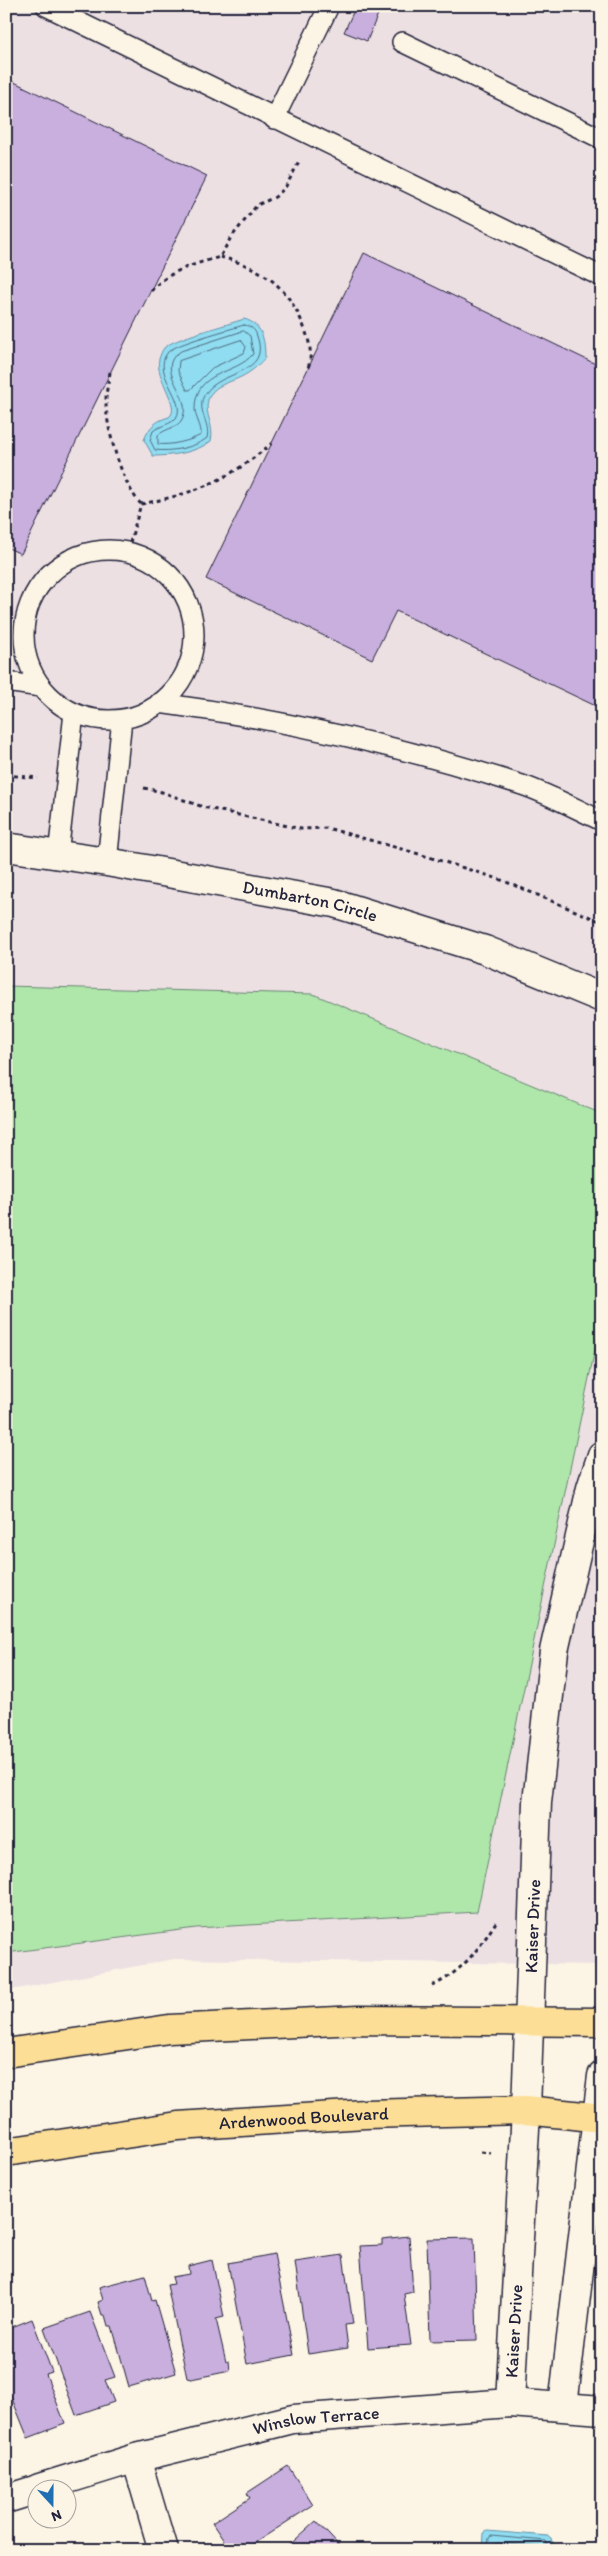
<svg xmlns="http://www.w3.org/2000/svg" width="608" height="2556" font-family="Itim,sans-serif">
	<rect width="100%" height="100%" fill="#fcf5e5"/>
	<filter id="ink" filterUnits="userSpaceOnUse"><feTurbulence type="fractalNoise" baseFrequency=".02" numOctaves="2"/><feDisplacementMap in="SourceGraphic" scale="10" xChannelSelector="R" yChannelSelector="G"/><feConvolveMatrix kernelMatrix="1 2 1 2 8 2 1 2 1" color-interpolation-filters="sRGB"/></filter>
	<g filter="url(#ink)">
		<path fill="#ede0e3" d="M 6,6 L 602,6 L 602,1965 L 174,1959 L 6,1991 Z"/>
		<path fill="#afe7aa" stroke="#688472" d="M 6,986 L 313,994 L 602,1114 L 602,1316 L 477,1912 L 196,1928 L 6,1953 Z"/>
		<path fill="#90dcf0" stroke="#6492a8" d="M 244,319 C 263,324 265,341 265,358 C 258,366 251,372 241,377 C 229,383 212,385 208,400 C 204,415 215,426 211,441 C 196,453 171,456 153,456 L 144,440 C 149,427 155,421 169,417 C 182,407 154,377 159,359 C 160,356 162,350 164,348 C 171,339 230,324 244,319 Z
			M 487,2531 L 548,2536 L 552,2539 L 555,2550 L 483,2550 L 484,2533 Z"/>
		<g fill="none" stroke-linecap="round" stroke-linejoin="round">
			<path stroke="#4e6c83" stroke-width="1" d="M 244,325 C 251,326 255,329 257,336 C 271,376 221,369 205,394 C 195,409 211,423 207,438 C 195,448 170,452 155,450 L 150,440 L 153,431 C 159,426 172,424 176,418 C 188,400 150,373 168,352 C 174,344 231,329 244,325 Z
				M 244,331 L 250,336 L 253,354 C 235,376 195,369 195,409 C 195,418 202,426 201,435 C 190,441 170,446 158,444 L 158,435 C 165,429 176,428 181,421 C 197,397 150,369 181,351 Z
				M 241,340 L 246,347 L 244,353 L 212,368 L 190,390 L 187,390 L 178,371 L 179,361 Z
				M 488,2550 L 489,2538 L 491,2536 L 546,2541 L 550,2550
				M 494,2550 L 497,2543 L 541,2547 L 543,2550"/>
		</g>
		<path fill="#c9afde" stroke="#22223b" d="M 356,6 L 378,14 L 367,41 L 344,32 Z
			M 6,78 L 207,176 L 21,554 L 6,547 Z
			M 364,253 L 602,367 L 602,709 L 396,611 L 372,659 L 206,579 Z
			M 409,2236 L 413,2292 L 404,2294 L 411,2345 L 368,2348 L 360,2246 L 382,2245 L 382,2239 Z
			M 474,2238 L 477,2340 L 430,2341 L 427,2239 Z
			M 274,2254 L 294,2355 L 247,2364 L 228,2263 Z
			M 343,2255 L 353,2324 L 345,2325 L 348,2348 L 308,2354 L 295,2262 Z
			M 212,2260 L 224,2317 L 216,2319 L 226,2362 L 229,2361 L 230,2371 L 191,2379 L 187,2378 L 167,2285 L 174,2284 L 172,2277 L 189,2274 L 188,2266 Z
			M 145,2275 L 152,2301 L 155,2300 L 176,2373 L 129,2387 L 112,2326 L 108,2326 L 105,2315 L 102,2315 L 98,2302 L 103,2300 L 99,2287 Z
			M 90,2312 L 115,2377 L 105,2380 L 114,2402 L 76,2415 L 44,2328 Z
			M 32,2319 L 52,2372 L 46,2374 L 65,2424 L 28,2438 L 6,2384 L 6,2339 L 10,2337 L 7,2329 Z
			M 288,2466 L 313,2505 L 244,2550 L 230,2550 L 212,2523 L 250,2498 L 247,2493 Z
			M 316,2521 L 343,2550 L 284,2550 Z"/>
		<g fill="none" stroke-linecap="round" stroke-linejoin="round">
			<defs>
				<path id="service" d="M 46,6 L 602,277
					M 402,42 L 602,139
					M 274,119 L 329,6
					M24 635a85 85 0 1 1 170 0a85 85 0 1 1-170 0Z
					M 6,682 L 41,687
					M 159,703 C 282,719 404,747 522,785 C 549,794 576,809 602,821
					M 58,855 L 74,713
					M 107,862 L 122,719"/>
				<g id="minor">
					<path id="s1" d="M 510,2403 L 526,2110"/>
					<path d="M 563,2406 L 597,2117"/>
					<path d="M 136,2458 L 163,2550"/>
					<path id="s2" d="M 39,2488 L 136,2458 L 293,2419 L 510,2403 L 602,2410"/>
					<path d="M 6,2499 L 38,2489"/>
				</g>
				<g id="tertiary">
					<path id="s3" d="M 6,847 L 107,862 L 334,903 L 485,950 L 602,998"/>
					<path id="s4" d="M 526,2110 L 537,1802 L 554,1651 L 591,1488 L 602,1455"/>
					<path d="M 597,2117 L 602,2076"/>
				</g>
				<g id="primary">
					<path d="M 6,2053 L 169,2029 L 358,2020 L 602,2022"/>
					<path id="s5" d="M 6,2152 L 178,2126 L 365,2114 L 526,2110 L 602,2118"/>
				</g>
			</defs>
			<use href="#service" stroke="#22223b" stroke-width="22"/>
			<use href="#minor" stroke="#22223b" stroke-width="31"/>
			<use href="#tertiary" stroke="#22223b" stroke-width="31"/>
			<use href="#primary" stroke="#22223b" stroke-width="31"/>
			<path stroke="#22223b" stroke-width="3" stroke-dasharray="4 4" stroke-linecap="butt" d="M 220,257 C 262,267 288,286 304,327 C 309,340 313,353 308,368
				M 151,291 C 169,270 195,264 220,257 L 230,239 L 257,205 L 275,197 L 285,188 L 299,162
				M 110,372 C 109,381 106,390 106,399 C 105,426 122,485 141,504 L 127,553
				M 141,504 C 197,493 229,480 272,443
				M 6,775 L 38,778
				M 144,788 L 162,792 L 203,807 L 301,829 L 327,828 L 419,854 L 499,879 L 602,922
				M 432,1986 C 464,1971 480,1947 498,1919
				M 481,2152 L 491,2153"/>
			<use href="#service" stroke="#fcf5e5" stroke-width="19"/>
			<use href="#minor" stroke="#fcf5e5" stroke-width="28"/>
			<use href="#tertiary" stroke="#fcf5e5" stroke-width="28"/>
			<use href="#primary" stroke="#fcde96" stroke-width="28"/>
		</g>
	</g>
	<g text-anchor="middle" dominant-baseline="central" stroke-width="5" stroke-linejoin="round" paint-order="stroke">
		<g font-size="18" fill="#22223b" stroke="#fcf5e5">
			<text stroke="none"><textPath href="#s3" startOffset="309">Dumbarton Circle</textPath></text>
			<text stroke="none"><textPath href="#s4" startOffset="184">Kaiser Drive</textPath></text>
			<text stroke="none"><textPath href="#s5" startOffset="300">Ardenwood Boulevard</textPath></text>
			<text stroke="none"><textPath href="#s1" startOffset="72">Kaiser Drive</textPath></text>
			<text stroke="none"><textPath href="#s2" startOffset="286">Winslow Terrace</textPath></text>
		</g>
	</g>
	<rect width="608" height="2556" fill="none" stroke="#fcf5e5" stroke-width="25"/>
	<rect x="12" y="12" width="583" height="2531" fill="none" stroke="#22223b" stroke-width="2" filter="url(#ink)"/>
	<g transform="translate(52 2504) rotate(159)"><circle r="24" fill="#fcf5e5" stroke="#a5a1a1"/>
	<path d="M0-4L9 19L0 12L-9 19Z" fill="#1f6fb2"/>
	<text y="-8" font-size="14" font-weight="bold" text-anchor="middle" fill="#22223b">N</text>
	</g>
</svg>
